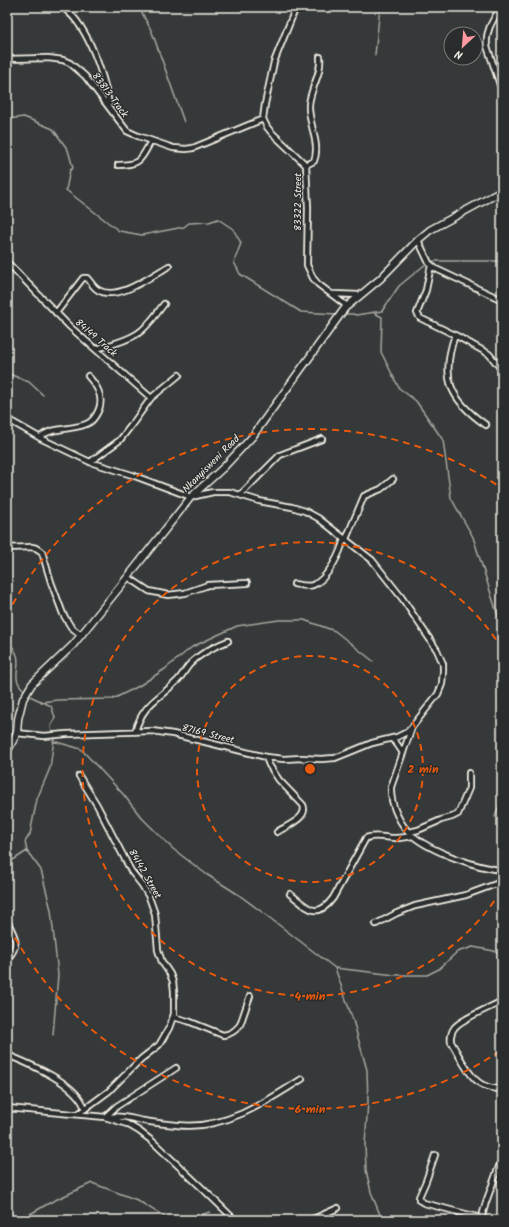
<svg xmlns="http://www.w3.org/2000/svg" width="509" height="1227" font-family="Kalam,sans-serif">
	<rect width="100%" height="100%" fill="#363939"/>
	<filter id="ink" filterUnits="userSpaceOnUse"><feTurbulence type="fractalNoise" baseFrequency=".025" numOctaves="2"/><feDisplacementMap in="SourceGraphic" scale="8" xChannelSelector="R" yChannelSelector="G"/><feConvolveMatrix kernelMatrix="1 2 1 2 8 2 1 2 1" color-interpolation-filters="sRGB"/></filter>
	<g filter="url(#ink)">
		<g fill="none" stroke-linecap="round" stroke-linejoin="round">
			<path stroke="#a8a7a1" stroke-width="1.5" d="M 139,7 L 152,32 L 184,122
				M 375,55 L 380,7
				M 7,119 L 24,117 L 53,129 L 68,150 L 73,168 L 70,170 L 66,190 L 119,231 L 142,235 L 184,227 L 189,223 L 209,222 L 218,219 L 233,229 L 241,243 L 234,262 L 240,274 L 301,312 L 337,314
				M 433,261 L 495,261 L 502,262
				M 374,313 L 382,317 L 381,352 L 399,388 L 416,401 L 443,440 L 451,498 L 473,537 L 502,629
				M 346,314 L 353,314 L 356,315 L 382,311 L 399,286 L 427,263
				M 7,373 L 29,382 L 43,395
				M 7,639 C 10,643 15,650 17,655 C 21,668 11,678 23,689
				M 30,696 L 51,706 L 55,717 L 51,726 L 52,733
				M 41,702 L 58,700 L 113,699 L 139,686 L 165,669 L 192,647 L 237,626 L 279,620 L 304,620 L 335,631 L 373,661
				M 53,741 L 81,749 L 123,794 L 141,817 L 173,849 L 206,874 L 239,895 L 262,912 L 335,968 L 395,975 L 427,975 L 439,969 L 457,952 L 473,947 L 494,951 L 502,956
				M 495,817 L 502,797
				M 27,851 L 41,870 L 51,910 L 58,975 L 53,1035
				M 7,864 L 27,851 L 25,842 L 30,834 L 37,799 L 50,768 L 54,739
				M 335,968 L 353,1020 L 367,1070 L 368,1102 L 365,1144 L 366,1170 L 371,1192 L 382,1220
				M 20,1220 L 51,1202 L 92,1183 L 137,1200 L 170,1220
				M 184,1220 L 210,1212"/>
			<defs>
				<path id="street" d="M 296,7 L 274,62 L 265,104 L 263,119 L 267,127 L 271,132 L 306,165 L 308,208 L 307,265 L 313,278 L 318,284 L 347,306
					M 501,7 C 493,20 485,31 487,46 L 502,91
					M 66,10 C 89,28 104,76 109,104
					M 7,59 L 48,58 L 63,60 L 70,63 L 85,76 L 127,131 L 138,136 L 173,148 L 186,149 L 193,148 L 263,119
					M 118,165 C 141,165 141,159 151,141
					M 306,165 L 314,161 C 321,144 308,123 309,105 C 310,89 322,74 320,57
					M 418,240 L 429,263 L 436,269 L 502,300
					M 7,262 L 69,326 L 151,398 L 179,375
					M 431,265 L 426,290 L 417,313 L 420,318 L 455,335 C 440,378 450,400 486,425
					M 332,294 L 360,295
					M 56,313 L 83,278 L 87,278 C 91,282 93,287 98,290 C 118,302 151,276 169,266
					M 455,335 L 489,354 L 502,370
					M 96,349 C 110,345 124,342 137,334 C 148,327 156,314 164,304
					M 7,419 L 44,440 L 90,462 L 132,475 L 191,497 L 213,492 L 230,492 L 259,501 L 292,507 L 305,511 L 318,518 L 372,560 L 402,598 L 437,650 L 443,664 L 443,671 L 442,684 L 438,694 L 412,727 L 391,787 C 390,804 400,826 413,836 C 432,852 478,868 502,870
					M 40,438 C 48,426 78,431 90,422 C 94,419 97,414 99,409 C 104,396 96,385 88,376
					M 90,462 L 120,440 L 133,423 L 151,398
					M 240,495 L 280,455 L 322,439
					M 346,539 L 364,496 L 381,489 L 393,479
					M 7,548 L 32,547 L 36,548 L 42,552 L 51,582 L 63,614 L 71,627 L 81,635
					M 128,577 L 149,591 L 168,595 L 185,593 L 208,585 L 247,583
					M 294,584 C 300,585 308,587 313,585 C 328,579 341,552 344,538
					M 135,732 C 143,703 159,699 178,680 C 182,676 185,670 189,665 C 199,654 215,646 228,641
					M 17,733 L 44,736 L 67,734 L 152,731 L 173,734 L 266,757 L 284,759 L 301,758 L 321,759 L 335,758 L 372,743 L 397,737 L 407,732 L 411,728
					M 392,739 L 397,744 L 403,753
					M 266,757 L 269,765 L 279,780 L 303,805 C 309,818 286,826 277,832
					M 409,832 L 418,830 L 441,820 L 452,817 L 458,814 L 469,788 L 469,773
					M 290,894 C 308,907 316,921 333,898 L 366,838 C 375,834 386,838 396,838 C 401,838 407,837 412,836
					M 7,921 C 15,936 21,945 7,959
					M 376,924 L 397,913 L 415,906 L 466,895 L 496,884 L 499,882 L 502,877
					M 502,1001 C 490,1008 463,1018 455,1027 C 451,1032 450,1036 451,1042 C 459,1055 470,1079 483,1085 C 489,1088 496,1089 502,1089
					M 173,1017 L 188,1021 L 223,1035 C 231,1034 235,1031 240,1025 L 250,996
					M 10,1056 C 32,1065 78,1084 85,1109
					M 7,1108 L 105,1117 L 127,1124 L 139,1131 L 152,1141 L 202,1188 L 235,1220
					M 78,1114 L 109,1091 L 141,1059 L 159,1045 L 169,1028 L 174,1014 L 174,991 L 173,982 L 170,974 L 162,962 L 158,950 L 155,914 L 149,897 L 142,885 L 131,871 L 97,805 L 79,776
					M 105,1117 L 117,1106 L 176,1068
					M 110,1117 C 122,1115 132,1119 144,1121 C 155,1123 166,1124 177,1125 C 222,1131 265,1103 302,1079
					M 435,1155 L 426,1181 L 419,1197 L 419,1200 L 424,1203 L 481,1218
					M 311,1220 L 338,1208
					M 481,1220 L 486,1202 L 502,1158"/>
				<path id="secondary" d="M 7,752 L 17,733 L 18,719 L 23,699 L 32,684 L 73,645 L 119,588 L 191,497 L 224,467 L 252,437 L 345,308 L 380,279 L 418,240 L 430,230 L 502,191"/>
			</defs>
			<use href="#street" stroke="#f4f1e8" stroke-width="8"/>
			<use href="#secondary" stroke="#f4f1e8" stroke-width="9"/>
			<use href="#street" stroke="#2a2d2e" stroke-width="4.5"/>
			<use href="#secondary" stroke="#2a2d2e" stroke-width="6"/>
		</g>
	</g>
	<g fill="none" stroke="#e8590c" stroke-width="2" stroke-dasharray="7 5">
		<circle cx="310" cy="769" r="113"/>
		<path d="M501 891A227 227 0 1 1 501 647"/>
		<path d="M500 1051A340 340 0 0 1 7 923M7 615A340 340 0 0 1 500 487"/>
	</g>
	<g text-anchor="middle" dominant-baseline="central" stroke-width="3" stroke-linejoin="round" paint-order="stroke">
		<g font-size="10" fill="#f4f1e8" stroke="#2a2d2e">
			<text transform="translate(110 95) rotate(53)">83813 Track</text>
			<text transform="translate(298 202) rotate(-90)">83322 Street</text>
			<text transform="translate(96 338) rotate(41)">84149 Track</text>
			<text transform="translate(211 464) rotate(-45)">Nkanyisweni Road</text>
			<text transform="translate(208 734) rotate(14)">87169 Street</text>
			<text transform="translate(145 874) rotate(60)">84142 Street</text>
		</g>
	</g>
	<circle cx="310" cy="769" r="6" fill="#e8590c" stroke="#2a2d2e" stroke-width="2"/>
	<g font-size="12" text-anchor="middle" font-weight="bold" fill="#e8590c" stroke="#2a2d2e" stroke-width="3" stroke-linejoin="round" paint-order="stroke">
		<text x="423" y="773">2 min</text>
		<text x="310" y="1000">4 min</text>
		<text x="310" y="1113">6 min</text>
	</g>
	<rect width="509" height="1227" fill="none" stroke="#2a2d2e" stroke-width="24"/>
	<rect x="12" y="12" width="485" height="1203" fill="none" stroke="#f4f1e8" stroke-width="1.5" filter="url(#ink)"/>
	<g transform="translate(463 46) rotate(206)"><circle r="19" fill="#2a2d2e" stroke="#7b7b78"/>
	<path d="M0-3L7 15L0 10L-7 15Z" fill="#ff9aa2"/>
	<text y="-6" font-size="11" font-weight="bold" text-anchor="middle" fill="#f4f1e8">N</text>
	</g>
</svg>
